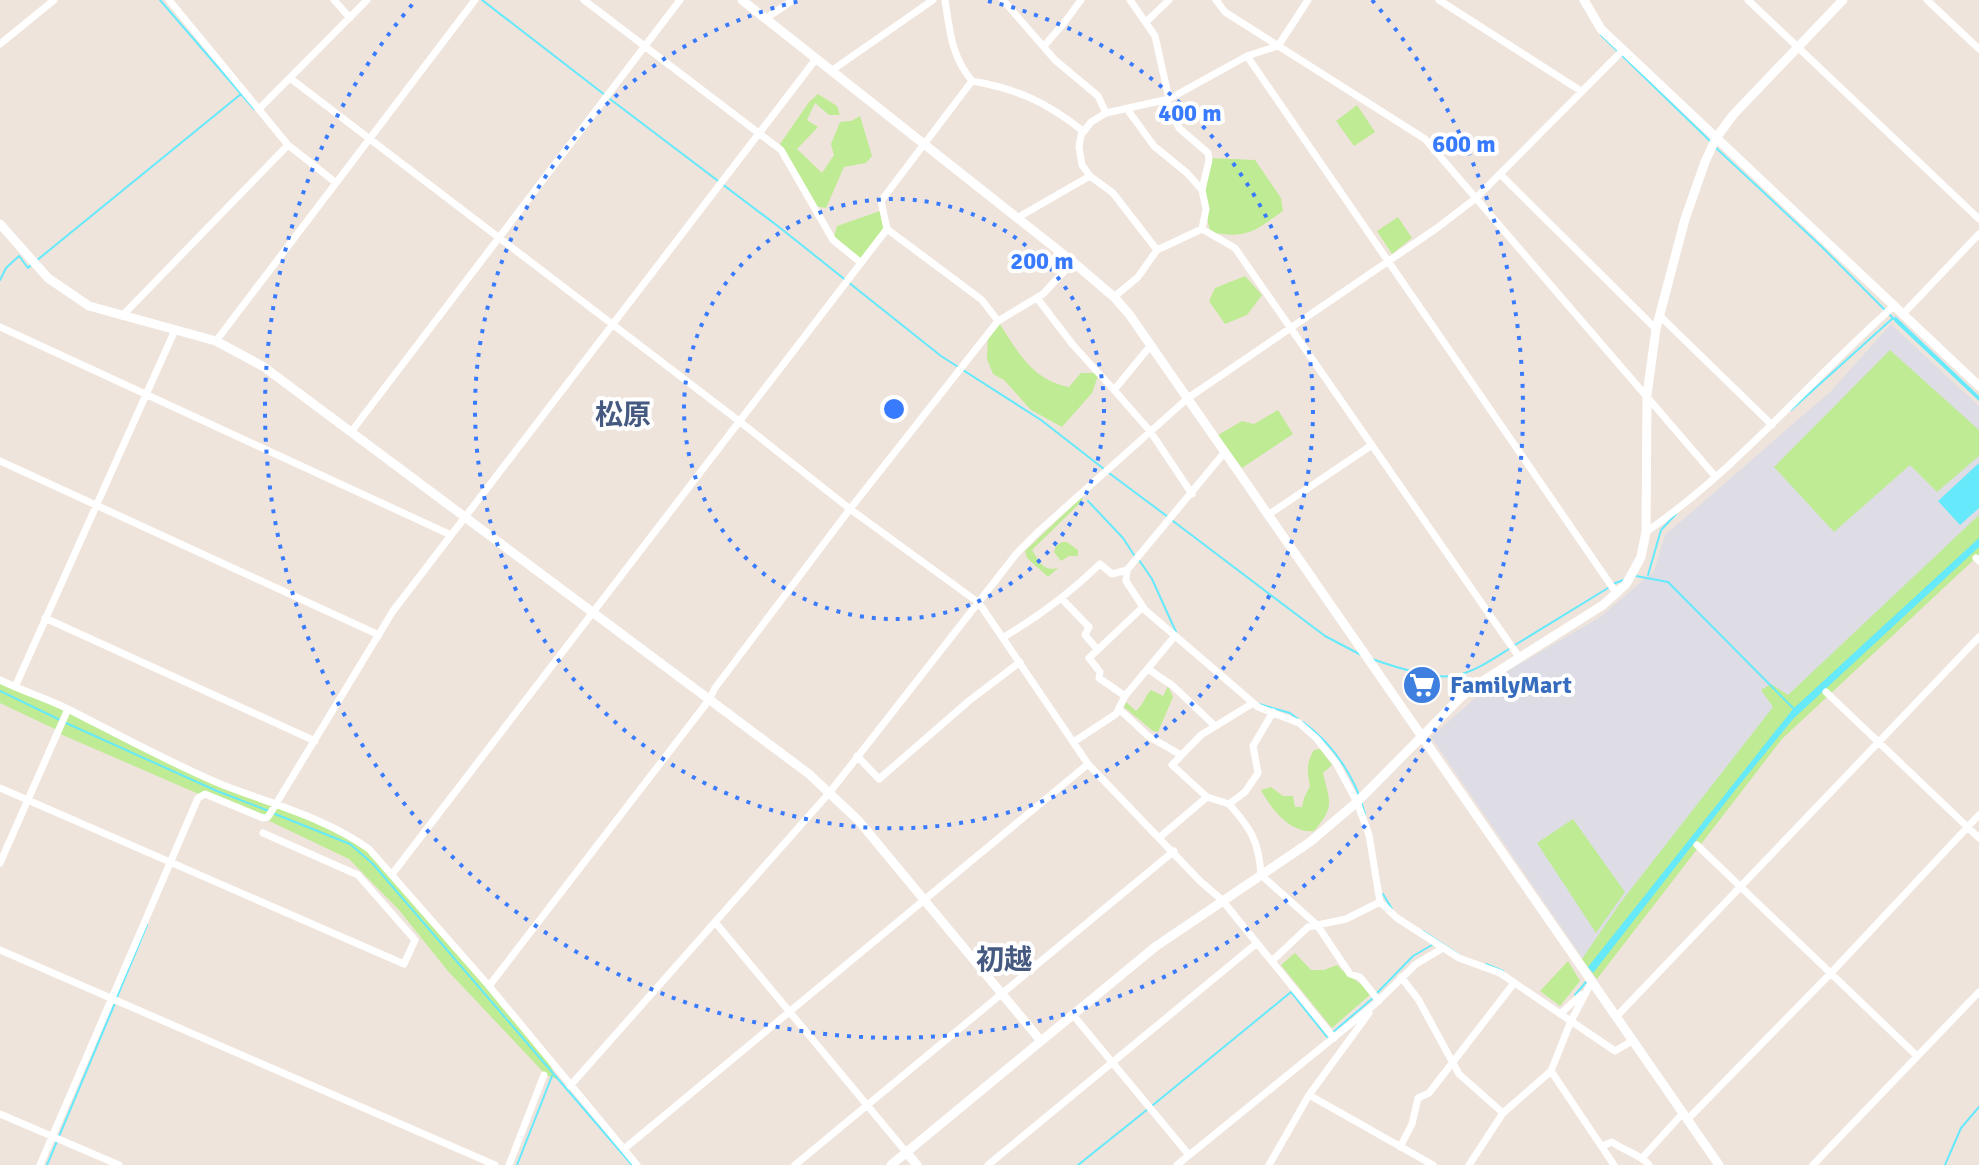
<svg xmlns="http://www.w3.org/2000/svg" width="1979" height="1165" font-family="Signika,'Noto Sans JP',sans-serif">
	<rect width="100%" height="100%" fill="#efe4dc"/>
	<path fill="#dedde6" d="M 1891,324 L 1979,406 L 1979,531 L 1771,727 L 1588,966 L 1431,737 L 1501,675 L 1600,617 L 1654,571 L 1665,535 L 1830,392 Z"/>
	<path fill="#beeb93" d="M 818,94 L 837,106 L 840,115 L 829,115 L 815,103 L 807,120 L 818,127 L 797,149 L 822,173 L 834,155 L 831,144 L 840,122 L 851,121 L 860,116 L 872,156 L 866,163 L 844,167 L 826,208 L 815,206 L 780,144 L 809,102 Z
		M 1357,105 L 1375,132 L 1354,146 L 1336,121 Z
		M 1209,158 L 1255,160 L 1281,198 L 1283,211 C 1253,232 1248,239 1210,232 L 1202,190 Z
		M 883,210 L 883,234 L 860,262 L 833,240 L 837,226 Z
		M 1398,217 L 1412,238 L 1392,254 L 1377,231 Z
		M 1245,276 L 1262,295 L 1247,315 L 1225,324 L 1209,301 L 1215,288 Z
		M 998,321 C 1017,351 1032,380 1069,387 L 1081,373 L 1099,373 L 1092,393 L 1062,427 L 1031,410 L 1004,380 L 993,374 L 987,359 L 988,334 Z
		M 1890,350 L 1979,430 L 1979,456 L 1937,492 L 1910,465 L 1834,532 L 1774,467 Z
		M 1278,410 L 1293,434 L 1242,468 L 1218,435 L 1242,421 L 1254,424 Z
		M 1083,496 L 1082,501 L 1032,550 C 1039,560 1042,572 1058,568 L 1048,577 L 1027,558 L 1025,551 Z
		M 1979,515 L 1979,555 L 1782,739 L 1597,979 L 1582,959 L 1621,902 L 1773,707 L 1761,690 L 1771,684 L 1788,695 Z
		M 1062,542 L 1067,542 L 1078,550 L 1078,556 L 1069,556 L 1061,561 L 1054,552 L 1056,546 Z
		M 0,681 L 160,755 L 270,801 L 369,849 L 445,935 L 549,1063 L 557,1079 L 546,1075 L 447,970 L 399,910 L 349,859 L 263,818 L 201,795 L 58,733 L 57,730 L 0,703 Z
		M 1168,686 L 1173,697 L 1158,732 L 1153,731 L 1124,707 L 1126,702 L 1136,711 C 1145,703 1144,697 1151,690 L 1163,696 Z
		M 1320,749 L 1332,765 L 1323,773 C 1330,803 1335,806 1314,831 C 1291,834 1271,809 1261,790 L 1271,787 L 1283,796 L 1293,796 L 1295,807 L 1302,807 L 1304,798 L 1310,786 C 1307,772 1306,763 1314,750 Z
		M 1573,819 L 1625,892 L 1596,933 L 1537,843 Z
		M 1295,953 L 1311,970 L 1324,970 L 1337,965 C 1348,977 1360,982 1372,993 L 1332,1028 L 1281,965 Z
		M 1568,961 L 1580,981 L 1560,1006 L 1540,991 Z"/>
	<path fill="#65e9fb" d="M 1895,316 L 1979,396 L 1979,401 L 1895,322 Z
		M 1979,463 L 1979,508 L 1960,525 L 1938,501 Z
		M 1979,538 L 1979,547 L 1793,719 L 1736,789 L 1593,973 L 1588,967 L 1793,709 Z"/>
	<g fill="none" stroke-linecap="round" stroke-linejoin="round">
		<path stroke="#65e9fb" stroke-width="2" d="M 160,0 L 254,109 L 256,108
			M 482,0 L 605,95
			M 1601,35 L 1711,142
			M 610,99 L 779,227 L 941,356 L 1041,420 L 1104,469
			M 1715,147 L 1821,246 L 1895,320
			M 36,261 L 241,94
			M 0,280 L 6,268 L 19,256 L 28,268 L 31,265
			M 1791,410 L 1893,318
			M 1109,473 L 1168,517
			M 1088,501 L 1123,538 L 1134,555
			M 1173,521 L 1325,636 L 1363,656
			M 1139,560 L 1152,579 L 1176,632
			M 1648,575 L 1661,530 L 1676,514
			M 1636,576 L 1668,582 L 1795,710
			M 1613,584 L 1626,579
			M 1515,645 L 1608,588
			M 1372,659 C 1392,666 1432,679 1453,676 C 1473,673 1493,659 1509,649
			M 0,691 L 60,720
			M 1259,704 L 1290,713 L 1298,719
			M 1303,722 C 1329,741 1347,766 1359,795
			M 66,723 L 217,791 L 269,811
			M 1361,801 L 1365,814
			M 275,814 L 350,844 L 373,864 L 632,1165
			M 1383,894 L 1392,909
			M 1423,931 L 1458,954
			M 1486,964 L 1503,971
			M 1377,993 L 1413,956 L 1432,945
			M 1575,995 L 1586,982
			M 117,997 L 147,925
			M 1332,1033 L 1373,998
			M 1153,1105 L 1291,992 L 1327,1037
			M 47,1165 L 115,1003
			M 517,1165 L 552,1076
			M 1078,1165 L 1148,1109
			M 1945,1165 L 1961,1128 L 1979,1107"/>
		<path stroke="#fff" stroke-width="7" d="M 169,0 L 288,145 L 335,182
			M 334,0 L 350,18
			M 584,0 L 781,150 L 833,240 L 860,262
			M 945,0 C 950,32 951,55 972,81 C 1018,89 1046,102 1083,131
			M 1003,0 L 1055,60 L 1098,96 L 1106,113
			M 1130,0 L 1155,36 L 1169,99
			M 1216,0 L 1225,12 L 1425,139 L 1715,476
			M 1439,0 L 1581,91
			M 1748,0 L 1979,219
			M 1927,0 L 1979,49
			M 765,19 L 793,0
			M 1147,21 L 1169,0
			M 0,44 L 54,0
			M 1044,46 L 1064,23 L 1081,0
			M 1247,56 L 1617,594
			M 831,71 L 933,0
			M 290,78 L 739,421 L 850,509 L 979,603 L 1088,764 L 1200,881 L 1222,900 L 1334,1038
			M 972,81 L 881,201 L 887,229 L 982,300 L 998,321
			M 1166,100 L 1179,128 L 1208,153 L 1209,160 L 1202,190 L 1206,209 L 1202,229
			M 259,109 L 367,0
			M 1127,109 L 1154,146 L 1187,173 L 1202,190
			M 1500,174 L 1656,329
			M 1017,218 L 1090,176
			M 1157,250 L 1113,193 L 1090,176 L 1082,165 L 1079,147 L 1081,135 L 1091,122 L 1106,113 L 1169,99 L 1247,56 L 1278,46 L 1308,0
			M 1114,297 L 1138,277 L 1157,250 L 1202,229 L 1235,248 L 1519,657
			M 1037,298 L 1073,345 L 1114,390
			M 1903,314 L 1979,234
			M 122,316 L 288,145
			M 1660,316 L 1772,425
			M 0,327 L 451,535
			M 216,341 L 475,0
			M 1151,345 L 1114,390 L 1150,431 L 1192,494
			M 351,432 L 680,0
			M 1224,453 L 1127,570 L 1126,581 L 1145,610 L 1258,707 L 1299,723 L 1316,738 L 1336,763 L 1357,802 L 1369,835 L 1380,902 L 1397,918 L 1459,958 L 1500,973 L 1615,1051 L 1632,1041
			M 0,461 L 379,635
			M 1268,515 L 1372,445
			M 1646,532 C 1739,468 1811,379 1895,305
			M 1976,558 L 1979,561
			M 1061,598 L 1089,627 L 1085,635 L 1097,649
			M 45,618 L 315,741
			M 1004,637 C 1038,617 1071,592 1100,564 L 1112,574 L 1127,570
			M 1148,669 L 1173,686 L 1215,726
			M 0,680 C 22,691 46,698 68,709 C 119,735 170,763 223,785 C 272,804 326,818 369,849 L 489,986 L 637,1165
			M 15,687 L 175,330
			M 1826,692 L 1979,838
			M 1125,696 L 1099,678 L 1100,672 L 1089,658 L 1143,607
			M 1119,709 L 1148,736 L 1181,755
			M 1075,741 L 1116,714 L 1125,696 L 1174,637
			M 857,756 L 879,779 L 970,700 L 1020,662
			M 0,788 L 404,964 L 415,940 L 358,875 L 263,833
			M 1207,797 L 1172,765 L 1201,735 L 1253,703
			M 1229,804 C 1251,829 1259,841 1261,875 L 1317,925 L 1350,974 L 1360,977 L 1379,1001
			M 1160,837 L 1207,797 L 1229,804 L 1245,792 L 1258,773 L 1253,746 L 1273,712
			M 1697,845 L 1917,1056
			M 0,863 L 68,709
			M 393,873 L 887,229
			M 715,922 L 906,1152
			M 0,950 L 495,1165
			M 1272,961 L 1308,927 L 1346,919 L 1380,902
			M 1401,977 L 1418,999 L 1459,1074 L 1503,1113
			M 489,986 L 709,700 L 715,688 L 850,509 L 998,321 L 1043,294 L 1073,262
			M 1560,1014 L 1581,995
			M 1073,1015 L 1189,1155
			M 1616,1017 L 1979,637
			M 1551,1071 L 1614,1165
			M 570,1086 L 830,792 L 1017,553 L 1039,531 L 1188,398 L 1437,228 L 1476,198 L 1623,50
			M 1309,1095 L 1433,1165
			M 0,1114 L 119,1165
			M 1687,1120 L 1831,973 L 1979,815
			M 1602,1146 L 1612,1142 C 1624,1151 1640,1154 1649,1165
			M 1400,1147 L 1412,1124 L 1418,1098 L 1429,1093 L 1514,983
			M 624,1149 L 1088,764
			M 1643,1157 L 1683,1113
			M 40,1165 L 198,798 L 205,794 L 263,818 L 268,817 L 393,611 L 816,59
			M 509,1165 L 544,1075
			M 795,1165 L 1174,851
			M 988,1165 L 1257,943
			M 1177,1165 L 1375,1004 L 1416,964 L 1443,948
			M 1269,1165 L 1309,1095 L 1369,1013
			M 1469,1165 L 1503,1113 L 1551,1071 L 1571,1021 L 1591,983
			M 1813,1165 L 1979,992"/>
		<path stroke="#fff" stroke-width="9" d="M 742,0 L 1073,262 L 1114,297 L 1129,314 L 1719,1165
			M 1584,0 L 1601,29 L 1979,386
			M 0,224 L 48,278 L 89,306 L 216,341 L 264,367 L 809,774 L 858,820 L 1041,1041
			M 906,1152 L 917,1165
			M 891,1165 L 1155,947 L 1310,842 L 1357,802 L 1461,697 L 1478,684 L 1603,605 L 1626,584 L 1634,570 L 1641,557 L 1646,532 L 1647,395 L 1656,329 L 1685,219 L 1705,162 L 1716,138 L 1733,115 L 1843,0"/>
	</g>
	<g fill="none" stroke="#397bff" stroke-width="4" stroke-dasharray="4 8">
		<circle cx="894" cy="409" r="210"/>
		<path d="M988 1A419 419 0 1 1 800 1"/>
		<path d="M1372 0A629 629 0 1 1 416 0"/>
	</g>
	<defs>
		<symbol id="supermarket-disc" viewBox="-11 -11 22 22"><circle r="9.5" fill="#3f7fe0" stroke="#fff"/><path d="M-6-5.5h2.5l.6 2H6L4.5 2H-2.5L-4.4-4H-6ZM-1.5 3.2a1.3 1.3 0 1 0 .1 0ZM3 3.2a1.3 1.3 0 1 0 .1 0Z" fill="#fff"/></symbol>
	</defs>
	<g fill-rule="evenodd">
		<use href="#supermarket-disc" x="1400" y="663" width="44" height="44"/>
	</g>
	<g text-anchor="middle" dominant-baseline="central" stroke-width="8" stroke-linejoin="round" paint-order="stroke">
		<g font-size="24" font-weight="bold" fill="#366cbe" stroke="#fff" text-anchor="start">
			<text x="1450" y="685">FamilyMart</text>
		</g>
		<g font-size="28" font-weight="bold" fill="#465a81" stroke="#fff">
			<text x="623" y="415">松原</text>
			<text x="1004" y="960">初越</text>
		</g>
	</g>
	<circle cx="894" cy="409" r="12" fill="#397bff" stroke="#fff" stroke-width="4"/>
	<g font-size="24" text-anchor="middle" font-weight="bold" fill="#397bff" stroke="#fff" stroke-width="8" stroke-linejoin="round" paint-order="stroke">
		<text x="1190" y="121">400 m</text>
		<text x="1464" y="152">600 m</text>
		<text x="1042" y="269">200 m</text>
	</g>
</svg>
